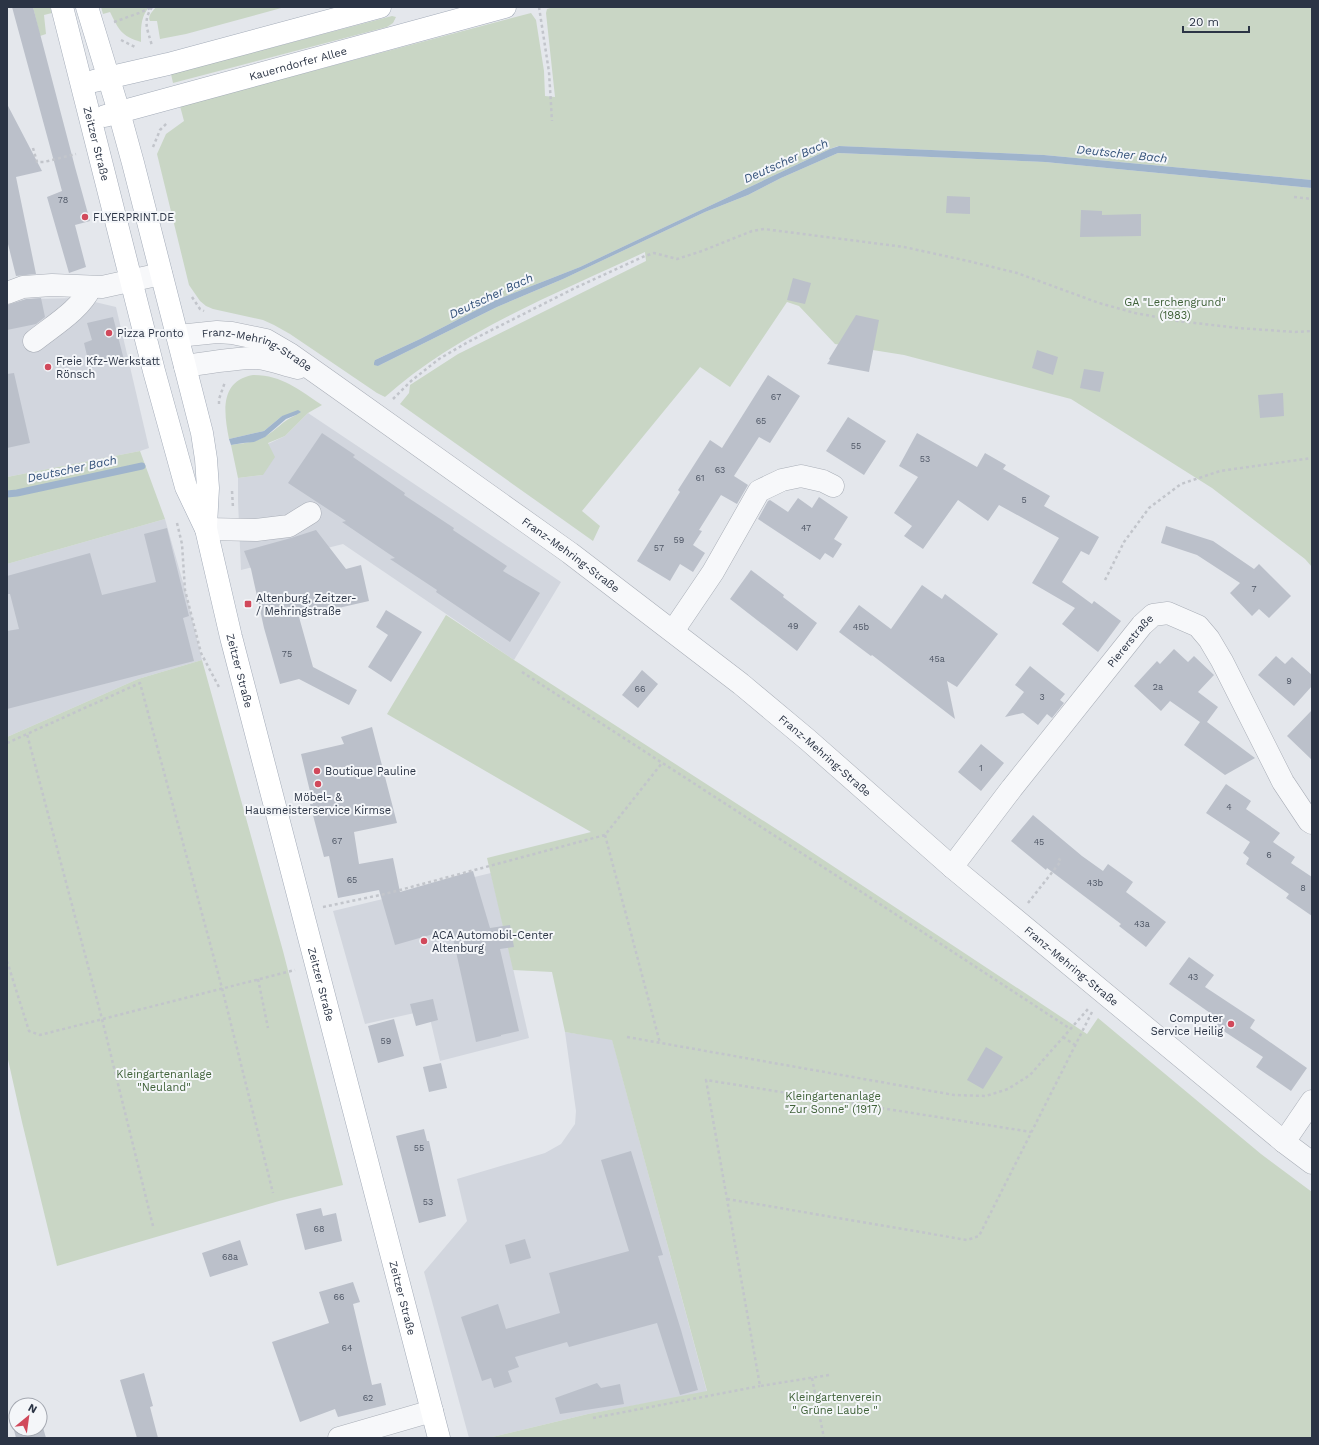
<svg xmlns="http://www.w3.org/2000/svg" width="1319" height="1445" font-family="'Work Sans',sans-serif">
	<rect width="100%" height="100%" fill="#e4e7ec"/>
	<path fill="#d2d6de" d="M 78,298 L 116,307 L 149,448 L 140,451 L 7,477 L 7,308 L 34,299 Z
		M 308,413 L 561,582 L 514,660 L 343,544 L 241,570 L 238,501 L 238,478 L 263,475 L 268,444 L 285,436 Z
		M 165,519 L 184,586 L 202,660 L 138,679 L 7,737 L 7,564 Z
		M 491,873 L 529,1038 L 440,1061 L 428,1010 L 365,1024 L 333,911 Z
		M 565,1032 L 612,1039 L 707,1392 L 588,1414 L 488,1438 L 469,1438 L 424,1272 L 467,1221 L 457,1179 L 545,1153 L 561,1144 L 575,1124 L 576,1111 Z"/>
	<path fill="#c9d6c5" d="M 33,7 L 50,7 L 52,13 L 44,15 L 46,34 L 40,36 Z
		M 101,7 L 149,7 C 140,18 141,29 141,42 C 121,36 119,30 110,12 L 103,14 Z
		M 156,7 L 285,7 L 186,34 L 160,39 L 157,21 L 150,21 C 147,16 153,11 156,7 Z
		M 554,7 L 1312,7 L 1312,180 L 1044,155 L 838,146 L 830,149 L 580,267 L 496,300 L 420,339 L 375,360 L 378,366 L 497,307 L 563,279 L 705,212 L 748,195 L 781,178 L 838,153 L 1045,162 L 1312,188 L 1312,567 L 1305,559 L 1212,488 L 1071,399 L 904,355 L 835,344 L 799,306 L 787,302 L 730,387 L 700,367 L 582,511 L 600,526 L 593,541 L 400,404 L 409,393 L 410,385 L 458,354 L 646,261 L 645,252 C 558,293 457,332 385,397 L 377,393 L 290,334 L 274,325 L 263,320 L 213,309 L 206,306 L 200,301 L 189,285 L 157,154 L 166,134 L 184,121 L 180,106 L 531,13 L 536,20 L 544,71 L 545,96 L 555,97 L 546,13 L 547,9 Z
		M 392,16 L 396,17 L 393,23 L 387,27 L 173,83 L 171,74 Z
		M 253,375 C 282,375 299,390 322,405 L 308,413 L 285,436 L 268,443 L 275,457 L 263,475 L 238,478 L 231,445 C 242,443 254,443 264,437 C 277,430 282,421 296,415 L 282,416 L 264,431 L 229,439 C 224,413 219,381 253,375 Z
		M 140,451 L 165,519 L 7,564 L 7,477 Z
		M 446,615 L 514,660 L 801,845 L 1087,1034 L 1098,1018 L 1261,1154 L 1312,1192 L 1312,1438 L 488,1438 L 588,1414 L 707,1391 L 612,1040 L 565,1032 L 552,972 L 513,970 L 487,858 L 591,832 L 387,714 Z
		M 202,660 L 283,951 L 343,1185 L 279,1201 L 57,1266 L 22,1122 L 7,1055 L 7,737 L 138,679 Z"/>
	<path fill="#9fb4cc" d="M 839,146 L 1044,155 L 1312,180 L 1312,188 L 1045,162 L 838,153 L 781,178 L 748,195 L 705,212 L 563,279 L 497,307 L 378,366 L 374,365 L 374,363 L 375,360 L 420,339 L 496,300 L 580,267 L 830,149 Z
		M 298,410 L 301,412 L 296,415 L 286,419 L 265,437 L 254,442 L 243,443 L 231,445 L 229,439 L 264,431 L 282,416 Z"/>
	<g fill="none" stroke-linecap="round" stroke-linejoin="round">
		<path stroke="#9fb4cc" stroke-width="7" d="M 7,494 L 17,493 L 142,466"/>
	</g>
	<path fill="#bbc0ca" d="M 12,7 L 33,7 L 75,167 L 90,221 L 75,225 L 86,267 L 69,273 L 47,197 L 62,191 Z
		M 7,104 L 42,171 L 16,177 L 36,274 L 16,276 L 7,240 Z
		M 947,196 L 970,197 L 970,214 L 946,213 Z
		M 1081,210 L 1102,211 L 1102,215 L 1141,214 L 1141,236 L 1080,237 Z
		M 793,278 L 811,283 L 805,304 L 787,300 Z
		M 41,298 L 45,317 L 36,324 L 7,330 L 7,305 L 26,299 Z
		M 856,315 L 879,320 L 869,372 L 827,364 L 830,360 L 829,359 Z
		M 113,317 L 124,360 L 90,368 L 84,343 L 92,340 L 87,323 Z
		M 1037,350 L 1058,357 L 1053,375 L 1032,368 Z
		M 1084,369 L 1104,372 L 1100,392 L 1080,388 Z
		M 14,373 L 30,443 L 7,448 L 7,374 Z
		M 768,375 L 800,396 L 770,443 L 759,437 L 734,476 L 748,485 L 737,504 L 721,495 L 699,530 L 702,531 L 693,545 L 705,553 L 693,572 L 680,564 L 670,581 L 637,561 L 680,492 L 678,490 L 710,440 L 722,448 Z
		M 1283,393 L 1284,416 L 1260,418 L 1258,395 Z
		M 848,417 L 886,441 L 864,475 L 826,451 Z
		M 322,433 L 355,455 L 353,457 L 405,493 L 404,495 L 454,528 L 453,530 L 507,566 L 503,571 L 540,593 L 510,642 L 436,592 L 437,590 L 390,559 L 395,558 L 342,522 L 346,521 L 288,483 Z
		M 917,433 L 977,467 L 985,453 L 1006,465 L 1003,469 L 1050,496 L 1044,506 L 1099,537 L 1089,555 L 1081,551 L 1062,582 L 1092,604 L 1094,601 L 1121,621 L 1098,652 L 1062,624 L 1075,608 L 1032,583 L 1059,538 L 999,505 L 988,521 L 958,500 L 923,549 L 904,536 L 912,526 L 894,513 L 918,477 L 899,466 Z
		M 819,497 L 848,517 L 834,539 L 842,544 L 833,558 L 825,553 L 820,560 L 758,519 L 768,501 L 770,500 L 788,512 L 798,498 L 812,508 Z
		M 1166,526 L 1213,541 L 1254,569 L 1259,564 L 1291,596 L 1269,618 L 1259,609 L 1252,616 L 1230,593 L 1240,583 L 1197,555 L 1161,543 Z
		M 167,528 L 189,616 L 183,618 L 194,661 L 7,709 L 7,631 L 19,629 L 10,594 L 7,594 L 7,576 L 90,553 L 102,595 L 156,582 L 144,534 Z
		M 316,530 L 346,569 L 361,565 L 369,601 L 299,617 L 313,667 L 357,690 L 349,705 L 299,679 L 280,684 L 264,628 L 251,569 L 244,551 L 291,538 Z
		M 751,570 L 784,595 L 783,597 L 817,623 L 797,651 L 730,599 Z
		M 922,585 L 942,599 L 945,594 L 998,634 L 957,687 L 947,681 L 955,719 L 872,655 L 871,656 L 839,632 L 859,605 L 891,629 Z
		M 386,610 L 422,632 L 391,682 L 368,667 L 388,635 L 376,627 Z
		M 1174,649 L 1188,662 L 1194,656 L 1214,675 L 1198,692 L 1218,707 L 1207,722 L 1255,758 L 1225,775 L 1184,745 L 1200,722 L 1170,701 L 1161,711 L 1134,686 L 1157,661 L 1160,664 Z
		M 1276,656 L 1285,664 L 1292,657 L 1312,675 L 1312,686 L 1294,706 L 1258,675 Z
		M 1030,666 L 1065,694 L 1060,700 L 1064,703 L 1052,718 L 1047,714 L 1038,725 L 1023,713 L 1005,717 L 1024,692 L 1015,685 Z
		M 642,670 L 658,684 L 638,708 L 622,695 Z
		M 1312,710 L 1312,760 L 1287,736 Z
		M 372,727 L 397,823 L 354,832 L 359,864 L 393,858 L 400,892 L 473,871 L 490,928 L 510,925 L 514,947 L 500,949 L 519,1031 L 501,1035 L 501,1036 L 476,1042 L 451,929 L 395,945 L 379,890 L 338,898 L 329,856 L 324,857 L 310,804 L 313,804 L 301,754 L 344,744 L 341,737 Z
		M 981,744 L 1004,763 L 981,791 L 958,772 Z
		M 1226,784 L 1251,801 L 1246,809 L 1280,833 L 1273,842 L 1295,857 L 1291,863 L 1312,877 L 1312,916 L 1286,898 L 1289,894 L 1246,864 L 1249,858 L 1243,853 L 1250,842 L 1206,813 Z
		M 1033,815 L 1082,856 L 1103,871 L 1108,864 L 1133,882 L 1126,892 L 1166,922 L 1146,947 L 1119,926 L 1121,924 L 1047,868 L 1046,870 L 1011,841 Z
		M 1189,957 L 1214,975 L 1205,987 L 1255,1020 L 1250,1028 L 1307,1068 L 1291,1091 L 1256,1067 L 1263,1057 L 1216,1026 L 1220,1020 L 1169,984 Z
		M 433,999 L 438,1020 L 416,1026 L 410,1004 Z
		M 394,1019 L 404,1056 L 378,1063 L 368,1026 Z
		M 986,1047 L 1003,1057 L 983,1089 L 967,1080 Z
		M 441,1063 L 447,1088 L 429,1092 L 423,1067 Z
		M 424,1129 L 427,1141 L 429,1141 L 446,1216 L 419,1223 L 396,1136 Z
		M 631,1151 L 663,1255 L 658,1256 L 681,1330 L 698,1390 L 680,1395 L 657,1323 L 569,1347 L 567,1342 L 515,1357 L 519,1367 L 508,1371 L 512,1382 L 494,1388 L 491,1378 L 482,1381 L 461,1317 L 498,1304 L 506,1329 L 560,1313 L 549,1273 L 629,1251 L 601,1160 Z
		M 321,1208 L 323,1216 L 336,1213 L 342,1241 L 305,1250 L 296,1214 Z
		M 525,1239 L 531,1258 L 510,1264 L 505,1245 Z
		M 240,1240 L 248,1265 L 210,1277 L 202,1253 Z
		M 353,1282 L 360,1302 L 353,1304 L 372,1385 L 381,1383 L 386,1405 L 338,1417 L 335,1409 L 300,1422 L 272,1342 L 329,1323 L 319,1292 Z
		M 144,1373 L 153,1406 L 150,1407 L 158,1438 L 137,1438 L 120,1380 Z
		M 597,1383 L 601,1388 L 620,1384 L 624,1404 L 560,1414 L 555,1398 Z
		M 40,1417 L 46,1438 L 16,1438 L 12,1422 L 16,1421 L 16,1429 L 40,1429 Z"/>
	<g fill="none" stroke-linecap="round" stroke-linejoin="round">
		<defs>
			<g id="minor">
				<path d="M 7,293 L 23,287 L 52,285 L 102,287 L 161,274"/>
				<path id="s1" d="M 178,336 L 217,332 L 232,333 L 266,340 L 290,354 L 331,383 L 570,553 L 741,684 L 808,740 L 952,867 L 1284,1142 L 1312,1163"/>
				<path d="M 34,341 C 54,325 80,310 91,287"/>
				<path d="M 185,366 C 207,363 238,357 259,358 C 273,360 285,365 298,368"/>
				<path d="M 206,529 L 256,530 L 289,526 L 310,513"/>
				<path d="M 673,631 L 713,572 L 759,491 L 782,480 L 801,476 L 823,481 L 833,486"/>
				<path id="s2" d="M 952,867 L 1012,788 L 1142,625 L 1153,615 L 1168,613 L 1198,626 L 1209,639 L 1222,661 L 1283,782 L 1309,821 L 1312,823"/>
				<path d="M 1284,1142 L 1312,1101"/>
				<path d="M 339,1438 L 432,1411"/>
			</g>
			<g id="major">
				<path id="s3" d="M 62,7 L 154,371 L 186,487 L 206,529 L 231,637 L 439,1438"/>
				<path d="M 87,7 L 119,112 L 133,163 L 202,433 L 206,459 L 208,488 L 206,526"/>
				<path d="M 94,81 L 168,64 L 380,7"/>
				<path id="s4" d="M 105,116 L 505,7"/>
			</g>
		</defs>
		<use href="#minor" stroke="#a9aeb7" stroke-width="23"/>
		<use href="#major" stroke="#a3abb8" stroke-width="23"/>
		<path stroke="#c2c5cb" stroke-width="2.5" stroke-dasharray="3 3" stroke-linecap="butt" d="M 152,7 C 142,22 148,30 152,46
			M 539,7 L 549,72 L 552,121
			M 114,22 L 139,13 L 150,8
			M 121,40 L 137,48
			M 153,147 L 160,130 L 167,123
			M 33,148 L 37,162 L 44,162 L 76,154
			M 1294,197 L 1312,199
			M 192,297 L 200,309 L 204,311
			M 393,399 L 411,381 L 439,359 L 468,342 L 575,288 L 645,256 L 654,253 L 677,259 L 702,251 L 752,231 L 764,229 L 904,247 L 968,261 L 1017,273 L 1099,303 L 1135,313 L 1178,321 L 1238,328 L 1295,332 L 1312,331
			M 219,404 L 219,399 L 225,382
			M 232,491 L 233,508
			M 177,523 L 182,544 L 185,590 L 201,653 L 220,689
			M 1105,580 L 1124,542 L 1149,508 L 1181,484 L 1220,471 L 1312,458
			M 522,672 L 860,891 L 1069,1028
			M 7,743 L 27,734
			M 605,835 L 660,1043
			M 1028,903 L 1061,861 L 1057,857
			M 323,907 L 385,894 L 605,835 L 662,763
			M 7,961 L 29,1031 L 40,1035 L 295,970
			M 258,979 L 268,1028
			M 627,1037 L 954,1095 L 986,1096 L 1008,1089 L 1030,1075 L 1088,1009
			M 1063,1037 L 1075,1045
			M 727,1199 L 967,1240 L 979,1236 L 1092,1012
			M 153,1226 L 102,1019 L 27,734 L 140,683 L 222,988 L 273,1193
			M 829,1375 L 760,1386 L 706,1080 L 1031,1132
			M 812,1378 L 824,1438
			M 593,1418 L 760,1386"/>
		<use href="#minor" stroke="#f7f8fa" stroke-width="22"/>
		<use href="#major" stroke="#fff" stroke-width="22"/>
	</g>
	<g fill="#d1495b" stroke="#f4f6f9" stroke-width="1.5">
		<circle cx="85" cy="217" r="4"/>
		<circle cx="109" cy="333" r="4"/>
		<circle cx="48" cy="367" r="4"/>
		<rect x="244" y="600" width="8" height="8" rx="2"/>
		<circle cx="317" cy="771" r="4"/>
		<circle cx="318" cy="784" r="4"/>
		<circle cx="424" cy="941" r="4"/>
		<circle cx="1231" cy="1024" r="4"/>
	</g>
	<g text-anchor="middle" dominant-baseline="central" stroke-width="4" stroke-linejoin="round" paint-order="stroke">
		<g font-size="9" fill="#4f5766">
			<text x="63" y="200">78</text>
			<text x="776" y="397">67</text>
			<text x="761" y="421">65</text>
			<text x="856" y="446">55</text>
			<text x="925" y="459">53</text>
			<text x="720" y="470">63</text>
			<text x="700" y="478">61</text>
			<text x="1024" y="500">5</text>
			<text x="806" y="528">47</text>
			<text x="679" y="540">59</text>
			<text x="659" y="548">57</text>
			<text x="1254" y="589">7</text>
			<text x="793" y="626">49</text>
			<text x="861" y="627">45b</text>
			<text x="287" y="654">75</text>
			<text x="937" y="659">45a</text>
			<text x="1289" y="681">9</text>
			<text x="1158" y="687">2a</text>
			<text x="640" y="689">66</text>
			<text x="1042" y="697">3</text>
			<text x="981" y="768">1</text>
			<text x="1229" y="807">4</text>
			<text x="337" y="841">67</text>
			<text x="1039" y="842">45</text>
			<text x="1269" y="855">6</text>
			<text x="352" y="880">65</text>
			<text x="1095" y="883">43b</text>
			<text x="1303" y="888">8</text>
			<text x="1142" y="924">43a</text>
			<text x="1193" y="977">43</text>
			<text x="386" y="1041">59</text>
			<text x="419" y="1148">55</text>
			<text x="428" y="1202">53</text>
			<text x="319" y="1229">68</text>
			<text x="230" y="1257">68a</text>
			<text x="339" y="1297">66</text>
			<text x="347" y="1348">64</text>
			<text x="368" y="1398">62</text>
		</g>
		<g font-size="11" fill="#2b3445" stroke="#f4f6f9">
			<text stroke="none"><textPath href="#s4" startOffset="200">Kauerndorfer Allee</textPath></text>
			<text stroke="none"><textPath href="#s3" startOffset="141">Zeitzer Straße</textPath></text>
			<text stroke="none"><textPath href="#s1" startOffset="83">Franz-Mehring-Straße</textPath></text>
			<text stroke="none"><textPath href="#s1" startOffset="462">Franz-Mehring-Straße</textPath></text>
			<text stroke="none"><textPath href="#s2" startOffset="288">Piererstraße</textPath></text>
			<text stroke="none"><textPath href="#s3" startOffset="688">Zeitzer Straße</textPath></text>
			<text stroke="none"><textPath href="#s1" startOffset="786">Franz-Mehring-Straße</textPath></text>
			<text stroke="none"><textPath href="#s1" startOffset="1110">Franz-Mehring-Straße</textPath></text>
			<text stroke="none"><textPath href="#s3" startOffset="1012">Zeitzer Straße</textPath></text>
			<text stroke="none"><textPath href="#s3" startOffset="1336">Zeitzer Straße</textPath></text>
		</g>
		<g font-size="11" fill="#2b3445" stroke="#f4f6f9" text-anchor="start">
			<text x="93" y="217">FLYERPRINT.DE</text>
			<text x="117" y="333">Pizza Pronto</text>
			<text x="56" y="361">Freie Kfz-Werkstatt<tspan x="56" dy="13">Rönsch</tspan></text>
			<text x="256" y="598">Altenburg, Zeitzer-<tspan x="256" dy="13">/ Mehringstraße</tspan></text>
			<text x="325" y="771">Boutique Pauline</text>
			<text x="318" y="797" text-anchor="middle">Möbel- &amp;<tspan x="318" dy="13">Hausmeisterservice Kirmse</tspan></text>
			<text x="432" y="935">ACA Automobil-Center<tspan x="432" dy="13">Altenburg</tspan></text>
			<text x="1223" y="1018" text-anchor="end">Computer<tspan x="1223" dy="13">Service Heilig</tspan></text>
		</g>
		<g font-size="11" fill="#3f6138" stroke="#f4f6f9">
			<text x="1175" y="302">GA "Lerchengrund"<tspan x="1175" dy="13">(1983)</tspan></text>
			<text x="164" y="1074">Kleingartenanlage<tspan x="164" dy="13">"Neuland"</tspan></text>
			<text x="833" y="1096">Kleingartenanlage<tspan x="833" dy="13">"Zur Sonne" (1917)</tspan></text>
			<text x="835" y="1397">Kleingartenverein<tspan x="835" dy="13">" Grüne Laube "</tspan></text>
		</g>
		<g font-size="12" font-style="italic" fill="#34527a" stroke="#f4f6f9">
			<text transform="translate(1122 154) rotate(6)">Deutscher Bach</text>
			<text transform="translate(786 161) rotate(-24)">Deutscher Bach</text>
			<text transform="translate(491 296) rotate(-25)">Deutscher Bach</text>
			<text transform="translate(72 469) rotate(-12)">Deutscher Bach</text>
		</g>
	</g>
	<rect width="1319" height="1445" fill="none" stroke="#2b3445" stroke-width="16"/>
	<g transform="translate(28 1417) rotate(29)"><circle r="19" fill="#f4f6f9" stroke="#a4a8b1"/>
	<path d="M0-3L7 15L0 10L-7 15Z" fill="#d1495b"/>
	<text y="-6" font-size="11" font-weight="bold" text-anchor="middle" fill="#2b3445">N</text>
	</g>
	<path d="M1183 26v6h66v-6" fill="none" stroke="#2b3445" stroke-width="2"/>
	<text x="1189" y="26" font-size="12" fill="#2b3445" stroke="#f4f6f9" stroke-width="3" paint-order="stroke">20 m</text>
</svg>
